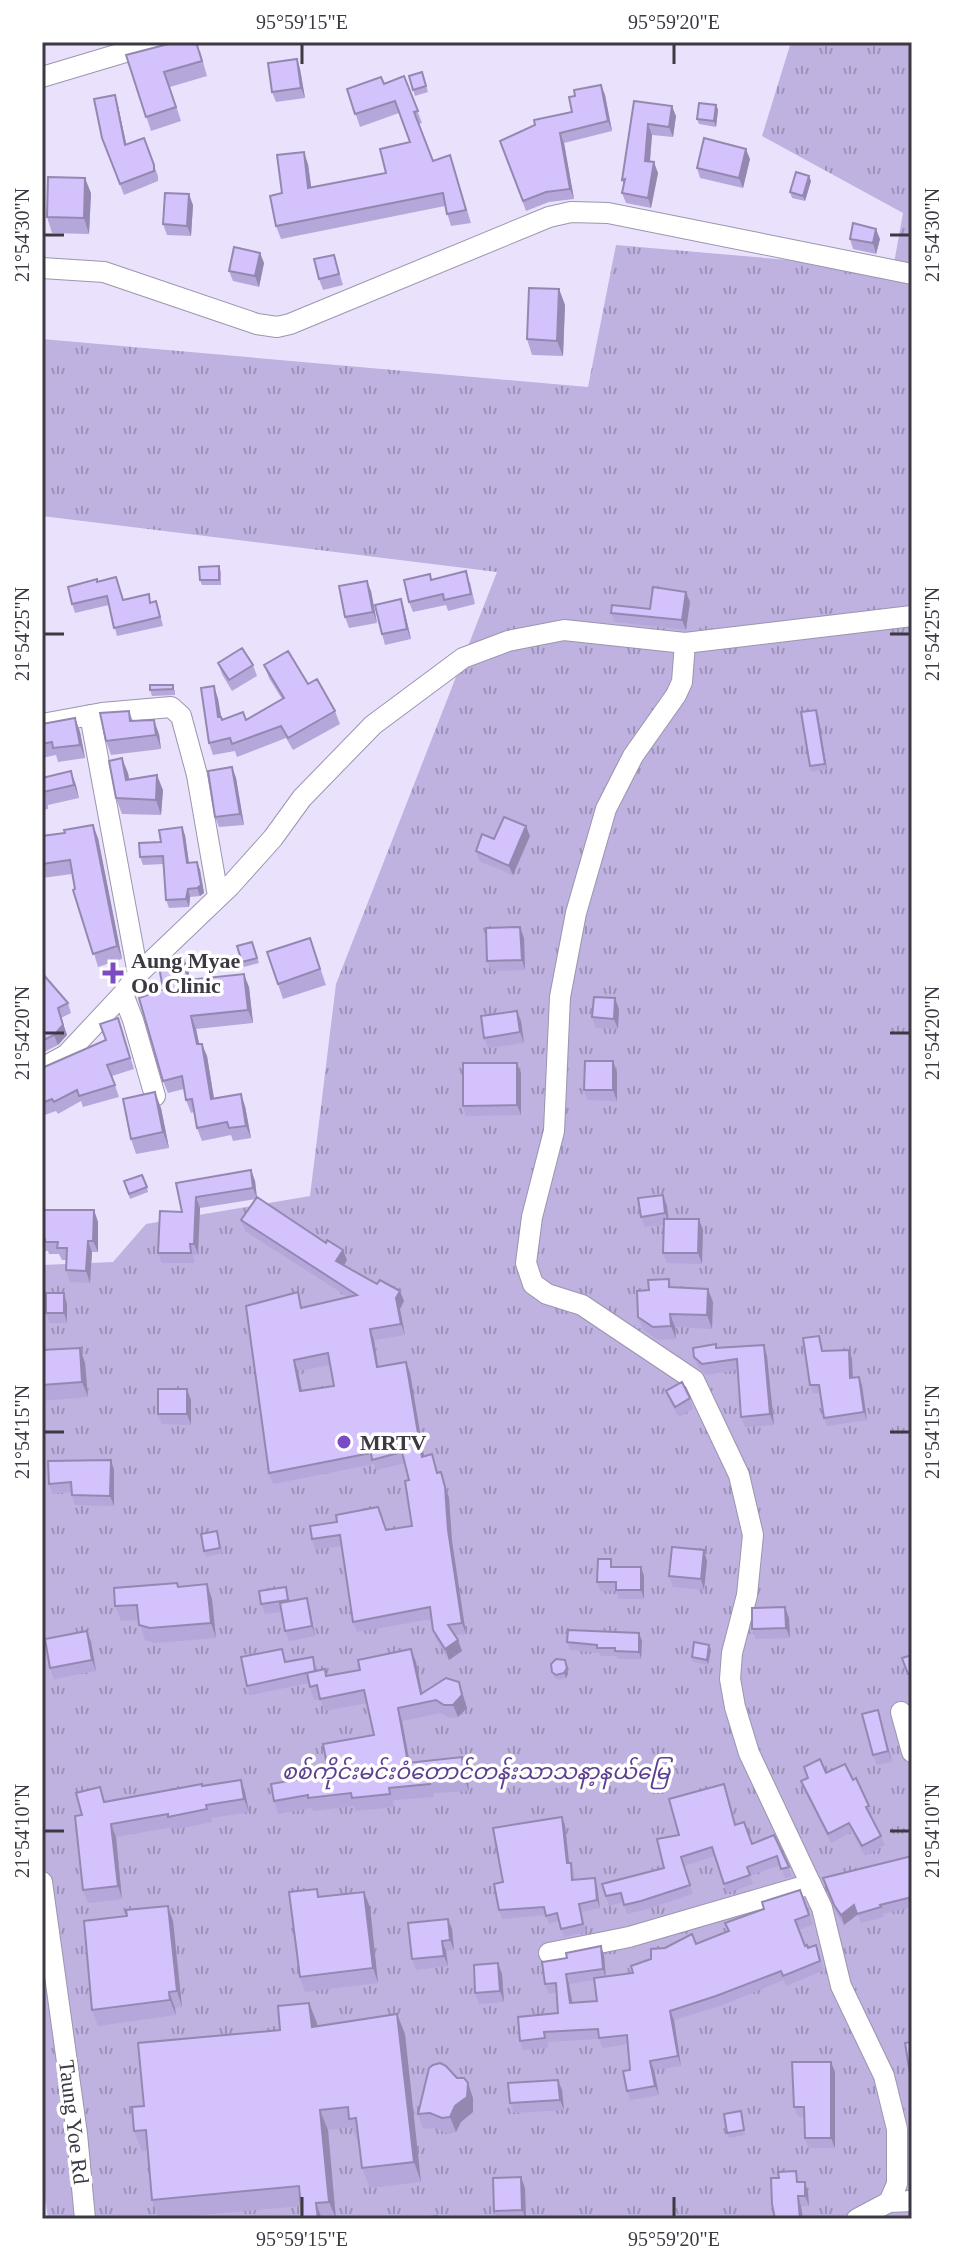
<svg xmlns="http://www.w3.org/2000/svg" width="954" height="2261" font-family="'Times New Roman','Noto Sans Myanmar',serif">
	<defs>
		<pattern id="park-tufts" width="24" height="20" patternUnits="userSpaceOnUse" patternTransform="scale(2)"><rect width="24" height="20" fill="#bfb1e0"/><path d="M3 7l-1-3M5 7V3M7 7l1-3M15 17l-1-3M17 17v-4M19 17l1-3" fill="none" stroke="#9c91b7"/></pattern>
	</defs>
	<rect width="100%" height="100%" fill="#eae2fd"/>
	<path fill="url(#park-tufts)" d="M 791,42 L 912,42 L 912,2219 L 48,2219 L 42,2174 L 42,1265 L 113,1262 L 146,1224 L 310,1196 L 336,984 L 497,572 L 42,516 L 42,339 L 588,387 L 616,245 L 893,269 L 903,213 L 762,136 Z"/>
	<g fill="none" stroke-linecap="round" stroke-linejoin="round">
		<defs>
			<path id="street" d="M 42,77 L 159,42
				M 42,268 L 104,272 L 257,324 L 277,327 L 290,324 L 549,217 L 571,212 L 608,213 L 912,274
				M 685,643 L 682,682 L 676,695 L 633,756 L 606,809 L 576,913 L 560,997 L 554,1131 L 532,1217 L 526,1263 L 533,1284 L 547,1294 L 582,1305 L 694,1380 L 739,1475 L 753,1535 L 747,1595 L 732,1653 L 730,1679 L 735,1707 L 749,1753 L 822,1908 L 841,1986 L 884,2076 L 897,2129 L 897,2184 L 889,2202 L 857,2219
				M 90,715 L 138,974
				M 42,724 L 102,713 L 171,707 L 181,716 L 197,775 L 218,896
				M 123,994 L 133,1020 L 155,1096
				M 42,1068 L 66,1055 L 123,994 L 138,974 L 230,886 L 273,838 L 302,798 L 373,725 L 463,658 L 508,641 L 564,630 L 685,643 L 912,616
				M 901,1712 L 912,1752
				M 42,1882 L 77,2134 L 85,2219
				M 549,1953 L 629,1937 L 811,1884
				M 889,2202 L 912,2201"/>
		</defs>
		<use href="#street" stroke="#9c95ae" stroke-width="22"/>
		<use href="#street" stroke="#fff" stroke-width="20"/>
	</g>
	<path fill="#b6a7da" fill-rule="evenodd" d="M 200,51 L 207,76 L 170,87 L 181,121 L 151,131 L 126,55 Z
		M 297,59 L 300,69 L 305,98 L 276,102 L 272,92 Z
		M 422,72 L 428,92 L 415,96 L 409,76 Z
		M 404,76 L 422,123 L 419,124 L 433,161 L 454,167 L 471,223 L 451,226 L 445,206 L 281,239 L 276,226 L 308,164 L 311,188 L 386,173 L 410,142 L 399,113 L 360,127 L 347,89 L 384,84 Z
		M 601,85 L 605,95 L 612,131 L 564,143 L 574,199 L 549,202 L 526,211 L 500,141 L 535,125 L 572,112 L 575,96 Z
		M 634,101 L 676,116 L 673,137 L 652,135 L 650,162 L 658,173 L 651,208 L 626,203 L 622,193 L 624,186 L 622,180 Z
		M 716,105 L 718,110 L 716,127 L 699,124 L 697,119 Z
		M 118,106 L 126,145 L 144,138 L 158,176 L 158,181 L 124,195 L 102,138 Z
		M 750,159 L 743,188 L 700,178 L 697,168 Z
		M 811,181 L 805,201 L 792,198 L 790,192 Z
		M 91,193 L 89,234 L 52,233 L 47,217 Z
		M 193,205 L 191,236 L 167,235 L 163,224 Z
		M 850,239 L 880,239 L 876,254 L 853,249 Z
		M 260,253 L 264,263 L 259,287 L 233,281 L 229,271 Z
		M 334,255 L 343,285 L 323,290 L 319,279 Z
		M 559,289 L 565,305 L 563,356 L 532,355 L 527,339 Z
		M 219,566 L 221,572 L 221,585 L 202,585 L 200,580 Z
		M 432,579 L 470,582 L 475,604 L 448,611 L 446,605 L 413,612 L 409,602 Z
		M 97,582 L 124,600 L 151,602 L 159,610 L 163,626 L 117,636 L 109,605 L 75,613 L 72,604 Z
		M 371,591 L 377,623 L 349,628 L 345,617 Z
		M 401,599 L 404,609 L 411,639 L 385,645 L 382,634 Z
		M 690,602 L 686,630 L 615,622 L 611,613 L 650,609 Z
		M 218,663 L 253,665 L 257,676 L 232,691 L 222,674 Z
		M 264,665 L 308,684 L 335,711 L 340,724 L 293,750 L 286,738 L 237,757 L 235,751 L 213,755 L 209,743 L 214,686 L 218,699 L 222,720 L 246,720 L 282,699 L 269,678 Z
		M 150,690 L 175,690 L 175,695 L 152,696 Z
		M 129,711 L 133,721 L 159,734 L 161,749 L 111,755 L 106,741 Z
		M 818,715 L 827,769 L 812,772 L 810,766 Z
		M 75,718 L 80,732 L 85,758 L 58,762 L 56,755 L 42,758 L 42,724 Z
		M 232,767 L 236,778 L 244,825 L 219,827 L 215,817 Z
		M 71,771 L 79,798 L 48,805 L 48,809 L 42,810 L 42,778 Z
		M 128,773 L 129,779 L 163,790 L 161,815 L 122,814 L 116,798 Z
		M 185,835 L 189,862 L 197,862 L 200,870 L 204,893 L 200,896 L 190,897 L 189,907 L 169,908 L 166,900 L 164,864 L 143,865 L 140,857 L 161,842 Z
		M 42,836 L 98,838 L 122,959 L 98,967 L 75,889 L 72,874 L 42,878 Z
		M 530,836 L 513,875 L 479,861 L 476,851 L 494,839 Z
		M 310,938 L 326,985 L 283,999 L 267,952 Z
		M 524,938 L 525,970 L 491,971 L 487,961 Z
		M 252,942 L 259,963 L 244,967 L 237,946 Z
		M 188,969 L 190,980 L 249,987 L 253,1023 L 196,1029 L 199,1044 L 207,1056 L 214,1098 L 245,1106 L 251,1138 L 233,1141 L 231,1135 L 202,1141 L 197,1128 L 194,1112 L 191,1113 L 186,1100 L 184,1089 L 168,1093 L 163,1081 L 163,989 Z
		M 42,973 L 68,1003 L 71,1013 L 61,1018 L 67,1035 L 58,1045 L 42,1053 Z
		M 619,1009 L 618,1029 L 596,1028 L 592,1017 Z
		M 517,1011 L 521,1021 L 524,1043 L 488,1048 L 484,1038 Z
		M 118,1018 L 134,1069 L 112,1076 L 119,1097 L 83,1107 L 81,1101 L 58,1114 L 56,1111 L 42,1116 L 42,1068 L 106,1040 Z
		M 613,1061 L 617,1072 L 617,1101 L 588,1100 L 584,1090 Z
		M 517,1063 L 521,1073 L 521,1115 L 466,1116 L 463,1106 Z
		M 161,1108 L 169,1148 L 136,1154 L 131,1139 Z
		M 251,1170 L 255,1181 L 257,1197 L 326,1243 L 343,1250 L 347,1260 L 344,1266 L 404,1301 L 400,1309 L 405,1335 L 374,1340 L 378,1367 L 406,1362 L 410,1373 L 424,1456 L 432,1454 L 438,1473 L 441,1472 L 449,1498 L 452,1541 L 466,1634 L 455,1635 L 462,1651 L 449,1660 L 437,1641 L 433,1630 L 431,1619 L 357,1632 L 353,1622 L 342,1546 L 315,1550 L 312,1539 L 412,1526 L 409,1480 L 405,1463 L 376,1470 L 374,1464 L 273,1484 L 269,1473 L 302,1303 L 303,1307 L 348,1297 L 245,1231 L 241,1220 L 256,1199 L 200,1208 L 198,1254 L 193,1255 L 195,1263 L 162,1263 L 158,1253 L 182,1212 L 176,1183 ZM 330,1365 L 334,1386 L 302,1391 L 298,1371 Z
		M 124,1181 L 147,1187 L 148,1192 L 130,1199 Z
		M 667,1206 L 669,1219 L 703,1230 L 702,1264 L 667,1263 L 663,1253 L 664,1225 L 645,1227 L 641,1217 Z
		M 42,1210 L 94,1210 L 98,1222 L 98,1252 L 92,1252 L 90,1283 L 70,1282 L 66,1270 L 67,1260 L 62,1260 L 59,1254 L 49,1254 L 48,1251 L 42,1251 Z
		M 669,1279 L 672,1287 L 713,1302 L 712,1329 L 675,1327 L 676,1339 L 658,1340 L 643,1330 L 638,1317 L 649,1290 Z
		M 67,1304 L 67,1323 L 50,1323 L 46,1313 Z
		M 822,1344 L 823,1351 L 849,1350 L 852,1359 L 853,1377 L 859,1377 L 862,1385 L 867,1420 L 827,1426 L 824,1418 L 820,1393 L 813,1393 L 810,1385 Z
		M 80,1348 L 85,1363 L 88,1397 L 42,1401 L 42,1350 Z
		M 717,1348 L 767,1356 L 774,1425 L 745,1427 L 741,1417 L 738,1370 L 706,1375 L 698,1367 L 694,1357 Z
		M 666,1391 L 690,1398 L 693,1409 L 679,1417 L 670,1402 Z
		M 191,1400 L 191,1425 L 162,1424 L 158,1414 Z
		M 114,1470 L 114,1506 L 75,1505 L 71,1492 L 53,1494 L 49,1484 Z
		M 217,1531 L 222,1553 L 206,1557 L 204,1551 Z
		M 707,1561 L 704,1590 L 673,1587 L 669,1576 Z
		M 615,1567 L 641,1567 L 644,1576 L 644,1599 L 619,1599 L 616,1591 L 600,1591 L 597,1582 Z
		M 207,1584 L 212,1599 L 216,1638 L 155,1643 L 145,1640 L 139,1620 L 121,1621 L 115,1606 L 179,1587 Z
		M 290,1598 L 290,1601 L 307,1598 L 310,1609 L 315,1636 L 289,1641 L 285,1631 L 281,1612 L 265,1614 L 261,1604 Z
		M 785,1607 L 789,1618 L 790,1638 L 756,1639 L 752,1629 Z
		M 642,1641 L 641,1659 L 618,1659 L 617,1656 L 600,1656 L 599,1653 L 570,1650 L 567,1642 Z
		M 91,1642 L 96,1671 L 54,1679 L 50,1668 Z
		M 709,1645 L 711,1650 L 708,1665 L 693,1662 L 692,1657 Z
		M 411,1649 L 416,1662 L 422,1693 L 459,1682 L 467,1708 L 458,1717 L 449,1718 L 441,1713 L 402,1721 L 410,1762 L 462,1757 L 467,1769 L 469,1791 L 434,1793 L 434,1797 L 393,1800 L 394,1807 L 356,1811 L 354,1806 L 313,1811 L 312,1808 L 278,1814 L 274,1801 L 306,1778 L 328,1770 L 374,1735 L 367,1703 L 325,1711 L 320,1699 L 314,1700 L 309,1683 L 250,1695 L 247,1686 L 286,1661 L 313,1657 L 317,1671 L 328,1676 L 360,1670 Z
		M 565,1660 L 568,1674 L 566,1678 L 558,1680 L 554,1677 L 552,1672 Z
		M 881,1721 L 892,1762 L 877,1765 L 873,1755 Z
		M 804,1767 L 853,1780 L 869,1806 L 872,1815 L 870,1816 L 885,1845 L 865,1856 L 852,1832 L 831,1843 L 804,1790 L 801,1781 L 808,1778 Z
		M 203,1786 L 245,1792 L 249,1812 L 211,1818 L 212,1822 L 173,1830 L 172,1827 L 116,1837 L 122,1899 L 88,1903 L 83,1890 L 82,1815 L 105,1802 Z
		M 727,1793 L 735,1825 L 752,1844 L 774,1835 L 792,1876 L 785,1878 L 780,1865 L 750,1876 L 753,1884 L 727,1893 L 715,1856 L 684,1866 L 693,1894 L 644,1910 L 627,1914 L 623,1902 L 609,1906 L 602,1884 L 664,1868 L 679,1835 Z
		M 562,1817 L 565,1825 L 569,1863 L 571,1863 L 574,1871 L 575,1880 L 597,1886 L 600,1908 L 581,1912 L 586,1932 L 564,1937 L 559,1921 L 549,1924 L 546,1915 L 502,1919 L 499,1910 L 503,1882 Z
		M 912,1856 L 912,1907 L 883,1914 L 884,1917 L 861,1923 L 858,1915 L 844,1925 L 837,1915 L 823,1878 Z
		M 317,1889 L 320,1896 L 370,1907 L 378,1983 L 305,1992 L 300,1977 Z
		M 800,1890 L 813,1924 L 799,1930 L 805,1946 L 808,1948 L 816,1945 L 824,1970 L 786,1986 L 784,1980 L 720,2006 L 674,2020 L 681,2066 L 654,2070 L 659,2095 L 630,2100 L 627,2091 L 630,2070 L 628,2044 L 603,2048 L 599,2039 L 548,2042 L 548,2048 L 523,2050 L 520,2041 L 558,2013 L 557,1992 L 549,1994 L 545,1984 L 567,1958 L 604,1955 L 606,1976 L 633,1973 L 696,1944 L 728,1932 L 725,1923 L 764,1909 ZM 594,1980 L 597,2001 L 572,2003 L 569,1984 Z
		M 127,1916 L 173,1921 L 182,2007 L 175,2008 L 176,2015 L 98,2026 L 92,2010 Z
		M 452,1929 L 454,1950 L 446,1951 L 448,1966 L 416,1970 L 412,1959 Z
		M 498,1963 L 502,1974 L 504,2002 L 479,2004 L 475,1993 Z
		M 309,2003 L 317,2026 L 397,2014 L 405,2034 L 421,2182 L 370,2188 L 362,2168 L 359,2139 L 356,2139 L 352,2127 L 328,2130 L 336,2219 L 282,2219 L 302,2217 L 301,2206 L 159,2219 L 152,2200 L 148,2150 L 142,2151 L 134,2131 L 144,2106 L 280,2030 Z
		M 831,2062 L 835,2072 L 835,2148 L 808,2148 L 805,2138 L 805,2117 L 798,2117 L 794,2107 Z
		M 457,2078 L 468,2083 L 473,2098 L 473,2112 L 461,2122 L 456,2132 L 448,2134 L 435,2128 L 423,2129 L 418,2114 Z
		M 562,2090 L 564,2110 L 514,2113 L 510,2103 Z
		M 742,2117 L 745,2135 L 729,2138 L 727,2133 Z
		M 800,2182 L 808,2192 L 809,2206 L 801,2206 L 775,2219 Z
		M 525,2188 L 526,2219 L 497,2219 L 494,2211 Z"/>
	<path fill="#9488b1" d="M 297,59 L 300,69 L 305,98 L 301,88 Z
		M 601,85 L 605,95 L 612,131 L 608,121 Z
		M 115,95 L 118,106 L 129,156 L 125,145 Z
		M 716,105 L 718,110 L 716,127 L 714,121 Z
		M 672,106 L 676,116 L 673,137 L 669,127 Z
		M 648,124 L 652,135 L 649,171 L 645,161 Z
		M 560,133 L 564,143 L 574,199 L 570,189 Z
		M 746,149 L 750,159 L 743,188 L 739,178 Z
		M 304,152 L 308,164 L 313,200 L 308,188 Z
		M 654,162 L 658,173 L 651,208 L 648,198 Z
		M 809,176 L 811,181 L 805,201 L 803,196 Z
		M 85,178 L 91,193 L 89,234 L 84,218 Z
		M 189,194 L 193,205 L 191,236 L 187,226 Z
		M 876,229 L 880,239 L 876,254 L 873,243 Z
		M 260,253 L 264,263 L 259,287 L 255,276 Z
		M 559,289 L 565,305 L 563,356 L 557,341 Z
		M 367,581 L 371,591 L 377,623 L 373,612 Z
		M 686,592 L 690,602 L 686,630 L 682,620 Z
		M 401,599 L 404,609 L 411,639 L 407,629 Z
		M 214,686 L 218,699 L 223,730 L 218,717 Z
		M 816,710 L 818,715 L 827,769 L 825,764 Z
		M 75,718 L 80,732 L 85,758 L 80,745 Z
		M 154,720 L 159,734 L 161,749 L 156,735 Z
		M 122,758 L 128,773 L 132,795 L 126,780 Z
		M 232,767 L 236,778 L 244,825 L 240,814 Z
		M 71,771 L 76,785 L 79,798 L 74,785 Z
		M 157,775 L 163,790 L 161,815 L 156,800 Z
		M 93,825 L 98,838 L 122,959 L 117,946 Z
		M 526,826 L 530,836 L 513,875 L 509,866 Z
		M 182,827 L 185,835 L 190,871 L 187,863 Z
		M 197,862 L 200,870 L 204,893 L 200,896 L 197,888 Z
		M 188,889 L 190,897 L 189,907 L 186,899 Z
		M 520,927 L 524,938 L 525,970 L 522,960 Z
		M 183,956 L 188,969 L 193,993 L 188,980 Z
		M 244,974 L 249,987 L 253,1023 L 248,1010 Z
		M 615,998 L 619,1009 L 618,1029 L 614,1019 Z
		M 58,1008 L 67,1035 L 58,1045 L 54,1035 Z
		M 517,1011 L 521,1021 L 524,1043 L 520,1032 Z
		M 191,1016 L 196,1029 L 202,1057 L 197,1044 Z
		M 202,1044 L 207,1056 L 216,1111 L 211,1099 Z
		M 613,1061 L 617,1072 L 617,1101 L 613,1090 Z
		M 517,1063 L 521,1073 L 521,1115 L 517,1105 Z
		M 155,1092 L 161,1108 L 169,1148 L 163,1132 Z
		M 241,1094 L 245,1106 L 251,1138 L 246,1126 Z
		M 251,1170 L 255,1181 L 257,1199 L 253,1188 Z
		M 663,1195 L 667,1206 L 669,1224 L 665,1213 Z
		M 196,1197 L 200,1208 L 198,1254 L 194,1244 Z
		M 94,1210 L 98,1222 L 98,1252 L 93,1241 Z
		M 699,1219 L 703,1230 L 702,1264 L 698,1253 Z
		M 88,1241 L 92,1252 L 90,1283 L 86,1271 Z
		M 343,1250 L 347,1260 L 340,1272 L 336,1261 Z
		M 708,1289 L 713,1302 L 712,1329 L 707,1315 Z
		M 400,1291 L 404,1301 L 400,1309 L 405,1335 L 401,1324 L 396,1298 Z
		M 64,1293 L 67,1304 L 67,1323 L 64,1313 Z
		M 670,1314 L 675,1327 L 676,1339 L 671,1326 Z
		M 370,1329 L 374,1340 L 380,1378 L 377,1367 Z
		M 764,1345 L 767,1356 L 774,1425 L 770,1414 Z
		M 80,1348 L 85,1363 L 88,1397 L 82,1382 Z
		M 849,1350 L 852,1359 L 853,1386 L 850,1378 Z
		M 294,1360 L 298,1371 L 304,1402 L 300,1391 Z
		M 406,1362 L 410,1373 L 426,1468 L 422,1457 Z
		M 859,1377 L 862,1385 L 867,1420 L 864,1412 Z
		M 187,1389 L 191,1400 L 191,1425 L 187,1414 Z
		M 111,1460 L 114,1470 L 114,1506 L 110,1496 Z
		M 441,1472 L 449,1498 L 452,1541 L 466,1634 L 462,1623 L 448,1530 Z
		M 704,1550 L 707,1561 L 704,1590 L 701,1579 Z
		M 641,1567 L 644,1576 L 644,1599 L 641,1590 Z
		M 207,1584 L 212,1599 L 216,1638 L 211,1623 Z
		M 307,1598 L 310,1609 L 315,1636 L 312,1626 Z
		M 785,1607 L 789,1618 L 790,1638 L 786,1628 Z
		M 87,1631 L 91,1642 L 96,1671 L 92,1660 Z
		M 639,1633 L 642,1641 L 641,1659 L 639,1652 Z
		M 458,1640 L 462,1651 L 449,1660 L 445,1649 Z
		M 709,1645 L 711,1650 L 708,1665 L 707,1660 Z
		M 411,1649 L 416,1662 L 424,1702 L 421,1694 Z
		M 565,1660 L 568,1674 L 566,1678 L 564,1673 Z
		M 459,1682 L 467,1708 L 458,1717 L 453,1705 Z
		M 398,1708 L 402,1721 L 412,1775 L 408,1763 Z
		M 878,1710 L 881,1721 L 892,1762 L 888,1751 Z
		M 462,1757 L 467,1769 L 469,1791 L 464,1778 Z
		M 241,1780 L 245,1792 L 249,1812 L 244,1799 Z
		M 562,1817 L 565,1825 L 570,1871 L 567,1863 Z
		M 111,1824 L 116,1837 L 122,1899 L 118,1886 Z
		M 595,1878 L 597,1886 L 600,1908 L 597,1900 Z
		M 364,1892 L 370,1907 L 378,1983 L 373,1968 Z
		M 854,1905 L 858,1914 L 844,1925 L 841,1915 Z
		M 168,1906 L 173,1921 L 182,2007 L 177,1991 Z
		M 448,1919 L 452,1929 L 454,1950 L 450,1940 Z
		M 442,1941 L 446,1951 L 448,1966 L 444,1956 Z
		M 601,1946 L 604,1955 L 606,1979 L 603,1969 Z
		M 498,1963 L 502,1974 L 504,2002 L 500,1991 Z
		M 566,1974 L 569,1984 L 574,2012 L 570,2003 Z
		M 169,1992 L 175,2008 L 176,2015 L 170,2000 Z
		M 309,2003 L 317,2023 L 319,2047 L 312,2027 Z
		M 670,2011 L 674,2020 L 681,2066 L 678,2056 Z
		M 397,2014 L 405,2034 L 421,2182 L 414,2162 Z
		M 650,2061 L 654,2070 L 659,2095 L 655,2086 Z
		M 831,2062 L 835,2072 L 835,2148 L 831,2138 Z
		M 558,2080 L 562,2090 L 564,2110 L 560,2100 Z
		M 468,2083 L 473,2098 L 473,2112 L 461,2122 L 456,2132 L 450,2117 Z
		M 320,2110 L 328,2130 L 336,2219 L 329,2202 Z
		M 521,2177 L 525,2188 L 526,2219 L 522,2210 Z
		M 805,2182 L 808,2192 L 809,2206 L 805,2196 Z
		M 798,2196 L 801,2206 L 803,2219 L 800,2219 Z
		M 316,2203 L 322,2219 L 318,2219 Z"/>
	<path fill="#d4c2fd" stroke="#9488b1" stroke-width="2" fill-rule="evenodd" d="M 176,42 L 196,42 L 202,61 L 164,72 L 176,107 L 146,117 L 126,55 Z
		M 297,59 L 301,88 L 272,92 L 268,63 Z
		M 422,72 L 426,86 L 413,90 L 409,76 Z
		M 404,76 L 418,111 L 414,112 L 433,161 L 450,155 L 466,210 L 447,214 L 443,193 L 276,226 L 270,196 L 282,193 L 277,155 L 304,152 L 308,188 L 386,173 L 380,149 L 410,142 L 395,101 L 355,114 L 347,89 L 381,77 L 384,84 Z
		M 601,85 L 608,121 L 560,133 L 570,189 L 546,192 L 523,201 L 500,141 L 535,125 L 534,120 L 572,112 L 569,97 L 575,96 L 574,90 Z
		M 115,95 L 125,145 L 144,138 L 154,165 L 154,171 L 120,184 L 102,138 L 94,99 Z
		M 634,101 L 672,106 L 669,127 L 648,124 L 645,161 L 654,162 L 648,198 L 622,193 L 625,179 L 622,180 Z
		M 699,103 L 716,105 L 714,121 L 697,119 Z
		M 704,138 L 746,149 L 739,178 L 697,168 Z
		M 796,172 L 809,176 L 803,196 L 790,192 Z
		M 48,177 L 85,178 L 84,218 L 47,217 Z
		M 165,193 L 189,194 L 187,226 L 163,224 Z
		M 853,223 L 876,229 L 873,243 L 850,239 Z
		M 234,247 L 260,253 L 255,276 L 229,271 Z
		M 334,255 L 339,274 L 319,279 L 314,259 Z
		M 529,288 L 559,289 L 557,341 L 527,339 Z
		M 219,566 L 219,580 L 200,580 L 199,567 Z
		M 466,571 L 471,594 L 444,600 L 443,594 L 409,602 L 404,580 L 430,574 L 431,580 Z
		M 116,577 L 123,600 L 149,594 L 150,603 L 156,601 L 160,617 L 114,628 L 107,596 L 72,604 L 68,587 L 97,579 L 97,582 Z
		M 367,581 L 373,612 L 345,617 L 339,586 Z
		M 653,587 L 686,592 L 682,620 L 611,613 L 612,605 L 650,609 Z
		M 401,599 L 407,629 L 382,634 L 375,605 Z
		M 242,648 L 253,665 L 229,680 L 218,663 Z
		M 288,651 L 308,684 L 317,679 L 335,711 L 288,738 L 281,726 L 232,744 L 230,738 L 209,743 L 201,688 L 214,686 L 218,717 L 221,717 L 222,720 L 243,712 L 246,720 L 284,698 L 264,665 Z
		M 150,685 L 173,685 L 173,689 L 150,690 Z
		M 816,710 L 825,764 L 810,766 L 801,712 Z
		M 129,711 L 130,721 L 154,720 L 156,735 L 106,741 L 100,713 Z
		M 75,718 L 80,745 L 53,748 L 52,742 L 42,744 L 42,724 Z
		M 122,758 L 126,780 L 157,775 L 156,800 L 116,798 L 109,761 Z
		M 232,767 L 240,814 L 215,817 L 208,771 Z
		M 71,771 L 74,785 L 43,792 L 43,796 L 42,796 L 42,778 Z
		M 504,817 L 526,826 L 509,866 L 476,851 L 482,834 L 494,839 Z
		M 93,825 L 117,946 L 93,954 L 73,890 L 75,889 L 70,860 L 42,864 L 42,836 L 65,833 L 64,830 Z
		M 182,827 L 187,863 L 197,862 L 201,885 L 197,888 L 188,889 L 186,899 L 166,900 L 163,856 L 140,857 L 139,843 L 161,842 L 159,830 Z
		M 520,927 L 522,960 L 487,961 L 486,928 Z
		M 310,938 L 320,969 L 278,984 L 267,952 Z
		M 252,942 L 257,958 L 242,962 L 237,946 Z
		M 183,956 L 188,980 L 244,974 L 248,1010 L 191,1016 L 197,1044 L 202,1044 L 211,1099 L 241,1094 L 246,1126 L 229,1128 L 227,1122 L 197,1128 L 192,1099 L 186,1100 L 182,1076 L 163,1081 L 139,998 L 163,989 L 158,961 Z
		M 42,973 L 68,1003 L 58,1008 L 63,1025 L 54,1035 L 42,1041 Z
		M 594,997 L 615,998 L 614,1019 L 592,1017 Z
		M 517,1011 L 520,1032 L 484,1038 L 481,1016 Z
		M 118,1018 L 130,1058 L 107,1065 L 115,1085 L 79,1096 L 77,1090 L 54,1102 L 52,1099 L 42,1103 L 42,1068 L 106,1040 L 100,1024 Z
		M 585,1061 L 613,1061 L 613,1090 L 584,1090 Z
		M 463,1063 L 517,1063 L 517,1105 L 463,1106 Z
		M 155,1092 L 163,1132 L 131,1139 L 123,1099 Z
		M 251,1170 L 253,1188 L 196,1197 L 194,1244 L 190,1244 L 191,1253 L 158,1253 L 160,1211 L 182,1212 L 176,1183 Z
		M 142,1175 L 147,1187 L 129,1194 L 124,1181 Z
		M 663,1195 L 665,1213 L 641,1217 L 638,1198 Z
		M 257,1197 L 326,1243 L 327,1240 L 343,1250 L 336,1261 L 377,1284 L 380,1280 L 400,1291 L 396,1298 L 401,1324 L 370,1329 L 377,1367 L 406,1362 L 422,1457 L 432,1454 L 437,1473 L 441,1472 L 445,1487 L 448,1530 L 462,1623 L 448,1625 L 458,1640 L 445,1649 L 433,1630 L 430,1607 L 353,1622 L 340,1535 L 312,1539 L 310,1526 L 337,1522 L 336,1515 L 378,1507 L 386,1530 L 412,1526 L 405,1481 L 409,1480 L 402,1452 L 372,1460 L 371,1453 L 269,1473 L 246,1306 L 298,1292 L 301,1308 L 357,1295 L 241,1220 ZM 328,1353 L 334,1386 L 300,1391 L 294,1360 Z
		M 42,1210 L 94,1210 L 93,1241 L 88,1241 L 86,1271 L 66,1270 L 67,1248 L 57,1248 L 58,1242 L 45,1242 L 45,1239 L 42,1239 Z
		M 664,1219 L 699,1219 L 698,1253 L 663,1253 Z
		M 669,1279 L 669,1287 L 708,1289 L 707,1315 L 670,1314 L 671,1326 L 653,1327 L 638,1317 L 637,1291 L 649,1290 L 648,1280 Z
		M 46,1293 L 64,1293 L 64,1313 L 46,1313 Z
		M 819,1336 L 822,1351 L 849,1350 L 850,1378 L 859,1377 L 864,1412 L 824,1418 L 819,1385 L 810,1385 L 803,1338 Z
		M 716,1344 L 716,1348 L 764,1345 L 770,1414 L 741,1417 L 737,1359 L 702,1364 L 694,1357 L 693,1348 Z
		M 80,1348 L 82,1382 L 42,1385 L 42,1350 Z
		M 682,1382 L 690,1398 L 675,1407 L 666,1391 Z
		M 158,1389 L 187,1389 L 187,1414 L 158,1414 Z
		M 111,1460 L 110,1496 L 72,1495 L 71,1482 L 49,1484 L 48,1461 Z
		M 217,1531 L 220,1548 L 204,1551 L 201,1534 Z
		M 672,1547 L 704,1550 L 701,1579 L 669,1576 Z
		M 598,1559 L 611,1559 L 611,1567 L 641,1567 L 641,1590 L 616,1590 L 616,1582 L 597,1582 Z
		M 177,1583 L 178,1587 L 207,1584 L 211,1623 L 150,1628 L 139,1625 L 137,1605 L 115,1606 L 114,1588 Z
		M 286,1587 L 288,1600 L 261,1604 L 259,1591 Z
		M 307,1598 L 312,1626 L 285,1631 L 280,1603 Z
		M 785,1607 L 786,1628 L 752,1629 L 752,1608 Z
		M 568,1630 L 639,1633 L 639,1652 L 615,1651 L 615,1648 L 597,1648 L 597,1645 L 567,1642 Z
		M 87,1631 L 92,1660 L 50,1668 L 45,1639 Z
		M 694,1642 L 709,1645 L 707,1660 L 692,1657 Z
		M 282,1649 L 285,1662 L 313,1657 L 315,1671 L 247,1686 L 241,1657 Z
		M 411,1649 L 421,1694 L 446,1678 L 459,1682 L 462,1695 L 453,1705 L 444,1705 L 436,1700 L 398,1708 L 408,1763 L 462,1757 L 464,1778 L 429,1780 L 430,1784 L 389,1788 L 390,1794 L 352,1798 L 351,1793 L 308,1798 L 308,1795 L 274,1801 L 271,1784 L 306,1778 L 305,1773 L 328,1770 L 323,1744 L 374,1735 L 364,1690 L 320,1699 L 317,1685 L 310,1687 L 307,1673 L 325,1669 L 326,1676 L 360,1670 L 358,1660 Z
		M 912,1655 L 912,1673 L 908,1674 L 902,1658 Z
		M 556,1659 L 565,1660 L 567,1668 L 564,1673 L 556,1675 L 552,1672 L 551,1664 Z
		M 878,1710 L 888,1751 L 873,1755 L 862,1714 Z
		M 820,1759 L 826,1773 L 845,1764 L 853,1780 L 856,1778 L 869,1806 L 866,1807 L 881,1836 L 862,1846 L 849,1823 L 828,1834 L 801,1781 L 808,1778 L 804,1767 Z
		M 241,1780 L 244,1799 L 206,1805 L 207,1809 L 168,1817 L 168,1814 L 111,1824 L 118,1886 L 83,1890 L 75,1816 L 82,1815 L 76,1793 L 100,1787 L 104,1802 L 202,1784 L 202,1786 Z
		M 724,1784 L 735,1825 L 744,1822 L 752,1844 L 774,1835 L 789,1867 L 781,1869 L 777,1856 L 747,1867 L 750,1875 L 724,1884 L 712,1847 L 681,1857 L 690,1885 L 641,1901 L 624,1905 L 621,1893 L 606,1896 L 602,1884 L 664,1868 L 657,1839 L 679,1835 L 669,1799 Z
		M 562,1817 L 567,1863 L 571,1863 L 572,1880 L 595,1878 L 597,1900 L 579,1904 L 583,1924 L 561,1929 L 557,1913 L 546,1916 L 544,1907 L 499,1910 L 494,1884 L 503,1882 L 493,1828 Z
		M 912,1856 L 912,1897 L 880,1905 L 881,1907 L 857,1914 L 854,1905 L 841,1915 L 834,1905 L 823,1878 Z
		M 317,1889 L 318,1897 L 364,1892 L 373,1968 L 300,1977 L 289,1892 Z
		M 800,1890 L 809,1915 L 795,1920 L 805,1946 L 807,1945 L 808,1948 L 816,1945 L 820,1961 L 783,1976 L 781,1971 L 716,1996 L 670,2011 L 678,2056 L 650,2061 L 655,2086 L 627,2091 L 623,2071 L 630,2070 L 627,2035 L 599,2038 L 598,2029 L 544,2032 L 545,2038 L 520,2041 L 518,2017 L 558,2013 L 556,1983 L 545,1984 L 542,1962 L 567,1958 L 566,1953 L 601,1946 L 603,1969 L 566,1974 L 570,2003 L 597,2001 L 594,1978 L 633,1973 L 631,1966 L 651,1959 L 651,1949 L 665,1948 L 692,1934 L 696,1944 L 729,1931 L 725,1923 L 764,1909 L 762,1902 Z
		M 168,1906 L 177,1991 L 169,1992 L 170,2000 L 92,2010 L 84,1921 L 127,1916 L 126,1910 Z
		M 448,1919 L 450,1940 L 442,1941 L 444,1956 L 412,1959 L 408,1923 Z
		M 498,1963 L 500,1991 L 475,1993 L 474,1965 Z
		M 309,2003 L 312,2027 L 397,2014 L 414,2162 L 362,2168 L 356,2118 L 349,2119 L 348,2107 L 320,2110 L 329,2202 L 316,2203 L 318,2219 L 282,2219 L 302,2217 L 299,2186 L 152,2200 L 146,2130 L 134,2131 L 132,2107 L 144,2106 L 138,2043 L 280,2030 L 278,2006 Z
		M 912,2042 L 912,2080 L 911,2080 L 905,2043 Z
		M 792,2062 L 831,2062 L 831,2138 L 805,2138 L 804,2107 L 794,2107 Z
		M 440,2063 L 446,2066 L 457,2078 L 464,2078 L 468,2083 L 467,2097 L 455,2106 L 450,2117 L 442,2118 L 430,2113 L 418,2114 L 429,2068 L 433,2065 Z
		M 558,2080 L 560,2100 L 510,2103 L 508,2083 Z
		M 741,2111 L 744,2130 L 727,2133 L 724,2114 Z
		M 796,2171 L 797,2182 L 805,2182 L 805,2196 L 798,2196 L 800,2219 L 775,2219 L 772,2204 L 771,2178 L 779,2178 L 778,2172 Z
		M 521,2177 L 522,2210 L 494,2211 L 493,2178 Z
		M 437,2216 L 437,2219 L 410,2219 Z"/>
	<path fill="none" stroke="#3c3943" stroke-width="3" d="M 302,44 L 302,64M 674,44 L 674,64M 44,235 L 64,235M 890,235 L 910,235M 44,634 L 64,634M 890,634 L 910,634M 44,1033 L 64,1033M 890,1033 L 910,1033M 44,1432 L 64,1432M 890,1432 L 910,1432M 44,1831 L 64,1831M 890,1831 L 910,1831M 302,2197 L 302,2217M 674,2197 L 674,2217"/>
	<g fill="#7b4bc3" stroke="#fff" stroke-width="3">
		<path d="M109 961h8v8h8v8h-8v8h-8v-8h-8v-8h8z"/>
		<circle cx="344" cy="1442" r="8"/>
	</g>
	<g text-anchor="middle" dominant-baseline="central" stroke-width="7" stroke-linejoin="round" paint-order="stroke">
		<g font-size="22" font-weight="bold" fill="#3c3943" stroke="#fff" text-anchor="start">
			<text x="131" y="960">Aung Myae<tspan x="131" dy="25">Oo Clinic</tspan></text>
			<text x="360" y="1442">MRTV</text>
		</g>
		<g font-size="22" font-style="italic" fill="#5e3e91" stroke="#fff">
			<text x="476" y="1771">စစ်ကိုင်းမင်းဝံတောင်တန်းသာသနာ့နယ်မြေ</text>
		</g>
		<g font-size="22" fill="#3c3943" stroke="#fff">
			<text transform="translate(74 2122) rotate(83)">Taung Yoe Rd</text>
		</g>
	</g>
	<rect width="954" height="2261" fill="none" stroke="#ffffff" stroke-width="88"/>
	<rect x="44" y="44" width="866" height="2173" fill="none" stroke="#3c3943" stroke-width="3"/>
	<g font-size="20" text-anchor="middle" fill="#3c3943">
		<text x="302" y="29">95°59'15"E</text>
		<text x="674" y="29">95°59'20"E</text>
		<text transform="translate(22 235) rotate(-90)" y="7">21°54'30"N</text>
		<text transform="translate(932 235) rotate(-90)" y="7">21°54'30"N</text>
		<text transform="translate(22 634) rotate(-90)" y="7">21°54'25"N</text>
		<text transform="translate(932 634) rotate(-90)" y="7">21°54'25"N</text>
		<text transform="translate(22 1033) rotate(-90)" y="7">21°54'20"N</text>
		<text transform="translate(932 1033) rotate(-90)" y="7">21°54'20"N</text>
		<text transform="translate(22 1432) rotate(-90)" y="7">21°54'15"N</text>
		<text transform="translate(932 1432) rotate(-90)" y="7">21°54'15"N</text>
		<text transform="translate(22 1831) rotate(-90)" y="7">21°54'10"N</text>
		<text transform="translate(932 1831) rotate(-90)" y="7">21°54'10"N</text>
		<text x="302" y="2246">95°59'15"E</text>
		<text x="674" y="2246">95°59'20"E</text>
	</g>
</svg>
